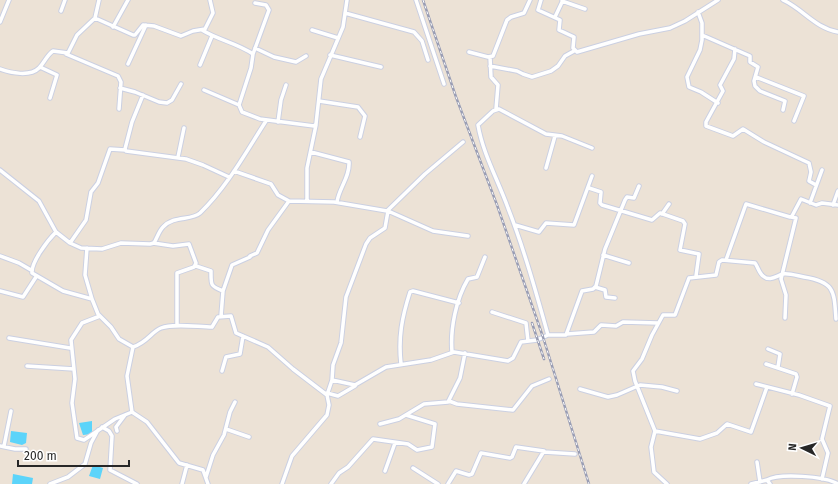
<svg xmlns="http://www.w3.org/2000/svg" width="838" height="484" font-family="'Fira Sans',sans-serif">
	<rect width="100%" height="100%" fill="#ece2d6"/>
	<path fill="#5cd4fa" d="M 92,421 L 92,434 L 83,435 L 79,423 Z
		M 11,431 L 27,433 L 26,443 L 22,445 L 10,442 Z
		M 93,465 L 103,468 L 100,479 L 89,476 Z
		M 13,474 L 33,478 L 32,484 L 12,484 Z"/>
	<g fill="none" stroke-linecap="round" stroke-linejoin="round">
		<defs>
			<path id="minor" d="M 416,0 L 444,84
				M 541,0 L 538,10 L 560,20 L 559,30 L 574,37 L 573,48 L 577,52 L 639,34 L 670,28 L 685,21 L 718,0
				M 783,0 C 803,9 815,28 838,32
				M 562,1 L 585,9
				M 61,11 L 65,0
				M 698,12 L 702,23 L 702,40 L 700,50 L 687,77 L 689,87 L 701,92 L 718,103
				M 345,13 L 414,32 L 422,41 L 428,60
				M 555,17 L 563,0
				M 95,18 L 99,0
				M 0,22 L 9,0
				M 113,27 L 128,0
				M 202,30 C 218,40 237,43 253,54 L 251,68 L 239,105 L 242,112 L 260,119 L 314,126 L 316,124 L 321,79 L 343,27 L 347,0
				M 312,30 L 338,38
				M 702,35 L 750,56 L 750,62 L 758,67 L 754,81 L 755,86 L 760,91 L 785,101 L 783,110
				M 255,48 L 274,57 L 296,62 L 306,56
				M 735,49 L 734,59 L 720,85 L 723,91 L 706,122 L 706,126 L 733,136 L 743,129 L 764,142 L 809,163 L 811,172 L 809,181 L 816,185
				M 469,52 L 488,57 L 493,56 L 507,20 L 511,17 L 524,13 L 530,0
				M 66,54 L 118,76 L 121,82 L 119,109
				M 253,54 L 269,10 L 266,5 L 255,3
				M 330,55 L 381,67
				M 490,57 L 491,77 L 498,85 L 496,109
				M 128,64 L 146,25
				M 200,65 L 212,36
				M 490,66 L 517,71 L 523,74 L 532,77 L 551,71 L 558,66 L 565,56 L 574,51
				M 40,67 L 57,75 L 50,98
				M 0,69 C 11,73 30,77 39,68 C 44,63 47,55 53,51 L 68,53 L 77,35 L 95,18 L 133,35 L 135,35 L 143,25 L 154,26 L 181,36 L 193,31 L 205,29 L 213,13 L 210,0
				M 756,77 L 804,96 L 794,121
				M 120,88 L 135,92 L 159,102 L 167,103 L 172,100 L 181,84
				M 204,90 L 239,105
				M 143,95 L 132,122 L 125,149 L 126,151 L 186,159 L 203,165 L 229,177
				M 319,101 L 358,107 L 365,116 L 360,137
				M 278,122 L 281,100 L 286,85
				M 311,152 L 349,162 C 350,177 339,188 337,202
				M 178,157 L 184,128
				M 546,168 L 555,136
				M 0,170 L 39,201 L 56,232 L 70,243 L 81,248 L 102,249 L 121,243 L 150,244 L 154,243 C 157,238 159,231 163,227 C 174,215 191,221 200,213 C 227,187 246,152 266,121
				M 234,171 L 271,184 L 278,195 L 289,201 L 334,202 L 387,211 L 425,174 L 463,142
				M 589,188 L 601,192 L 600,203 L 602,205 L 652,220 L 660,213 L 683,221 L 685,224 L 680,250 L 699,254 L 696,276
				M 307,201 L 307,168 L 316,125
				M 810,203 L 822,170
				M 833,205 L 838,191
				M 662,214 L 669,204
				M 515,225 L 539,232 L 546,223 L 574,225 L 592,176
				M 56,232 C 48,240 31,262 32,273 L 63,291 L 92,299 L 85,275 L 87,248
				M 70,243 L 86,220 L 91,192 L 98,183 L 110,149 L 125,150
				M 153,243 L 173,246 L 189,244 L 196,263 L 194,267 L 177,273 L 177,326
				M 603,255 L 629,263
				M 0,256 L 19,263 L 31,270
				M 250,256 L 257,253 L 268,230 L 289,201
				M 726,260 L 746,204 L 790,217 L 792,216 L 801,199 L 816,205 L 822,203 L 838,205
				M 196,266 L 211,271 C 211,285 210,286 223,291
				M 595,287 L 605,290 L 606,297 L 615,298
				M 0,291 L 23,297 L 36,277
				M 92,299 L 98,314 L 111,327 L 119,339 L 133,347 C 148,342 151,332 161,328 C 174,323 198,327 212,327 L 218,317 L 231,316 L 236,333 L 268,347 L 293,369 L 327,395
				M 492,312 L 526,323 L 528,341
				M 100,316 L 82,323 L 71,340 L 75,379 L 72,403 L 77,438 L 84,440 L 115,419 L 132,412
				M 221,316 L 223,291 L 232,265 L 250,257
				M 785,318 L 786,295 L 781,279 L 796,218 L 791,217
				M 567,334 L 594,332 L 601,325 L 616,326 L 623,322 L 658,323
				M 548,335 C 536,292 524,249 508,208 C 498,180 483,154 478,125 L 493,111 L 499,109 L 546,134 L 562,136 L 592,148
				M 9,338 L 70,348
				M 133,347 L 127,376 L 132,412 L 147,422 L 179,463 L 203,470 L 208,484
				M 768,349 L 780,354 L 778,367
				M 452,352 C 450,329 456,299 468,279 L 477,277 L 485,257
				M 401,364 C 398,337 402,317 410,292 L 413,291 L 459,303
				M 766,364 L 796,374 L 797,377 L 792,394
				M 27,366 L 74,369
				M 222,371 L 226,357 L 240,354 L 243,336
				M 332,380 L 333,365 L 341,343 L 346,297 L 366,244 L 370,238 L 385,228 L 388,211 L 433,231 L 468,236
				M 756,384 L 799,395 L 830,406 L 822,439 L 828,453 L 822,479
				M 580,389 L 608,397 L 617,395 L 640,385 L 662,387 L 677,391
				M 327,393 L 338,396 L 355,386
				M 449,401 L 457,404 L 513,410 L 532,386 L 549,379
				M 380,424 L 399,419 L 424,404 L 448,402 L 460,378 L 465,353
				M 102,427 L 109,431 L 112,436 L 110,470 L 137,484
				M 226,429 L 249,437
				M 117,431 L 116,427 L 125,415
				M 655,431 L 700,439 L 717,433 L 727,424 L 751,432 L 767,387
				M 0,446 L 15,449 L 26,449
				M 4,446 L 11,411
				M 544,452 L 575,454
				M 757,462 L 760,482
				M 413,468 L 438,484
				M 385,471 L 395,443
				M 206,477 L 213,455 L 224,435 L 230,412 L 235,402
				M 767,480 C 779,473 825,476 838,484
				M 50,484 L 68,477 L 85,464 L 91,443 L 98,430
				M 182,484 L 187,465
				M 282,484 L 292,456 L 327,415 L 329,405 L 327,395 L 332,380 L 355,385 L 386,367 L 431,360 L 454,352 L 508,361 L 513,358 L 521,342 L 537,340 L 548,335 L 566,335 L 582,291 L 593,289 L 596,286 L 605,249 L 625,200 L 627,197 L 634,198 L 639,186
				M 331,484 L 339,473 L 348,467 L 373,439 L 408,444 L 417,450 L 432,447 L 435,424 L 406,415
				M 448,484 L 456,471 L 469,475 L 472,474 L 481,453 L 510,458 L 512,457 L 516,447 L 544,451 L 524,484
				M 667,484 L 654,472 L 651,447 L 655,431 L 635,381 L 633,371 L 642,359 L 652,335 L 663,315 L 675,315 L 689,278 L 716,275 L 719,262 L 722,260 L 755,263 C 758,267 759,273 763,276 C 770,282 776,276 783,274 C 789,273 798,276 804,277 C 835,282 834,291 836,319
				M 751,484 L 767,480 L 770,484"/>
		</defs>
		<use href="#minor" stroke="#cbd0e2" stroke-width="5.5"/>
		<use href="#minor" stroke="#fff" stroke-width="3.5"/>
		<defs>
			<path id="rail" d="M 423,0 L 456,97 L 497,205 L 543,337 L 589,484
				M 532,323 L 544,359"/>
		</defs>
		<use href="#rail" stroke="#999db4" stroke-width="2.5"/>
		<use href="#rail" stroke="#fff" stroke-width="1" stroke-dasharray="3" stroke-linecap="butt"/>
	</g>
	<g transform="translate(802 448) rotate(275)" stroke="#ffffff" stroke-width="3" paint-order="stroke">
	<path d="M0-3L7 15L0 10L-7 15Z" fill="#272727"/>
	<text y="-6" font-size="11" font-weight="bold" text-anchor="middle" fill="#272727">N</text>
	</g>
	<path d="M18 460v6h111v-6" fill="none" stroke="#272727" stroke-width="2"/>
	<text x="24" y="460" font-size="12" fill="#272727" stroke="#ffffff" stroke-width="3" paint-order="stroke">200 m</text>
</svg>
